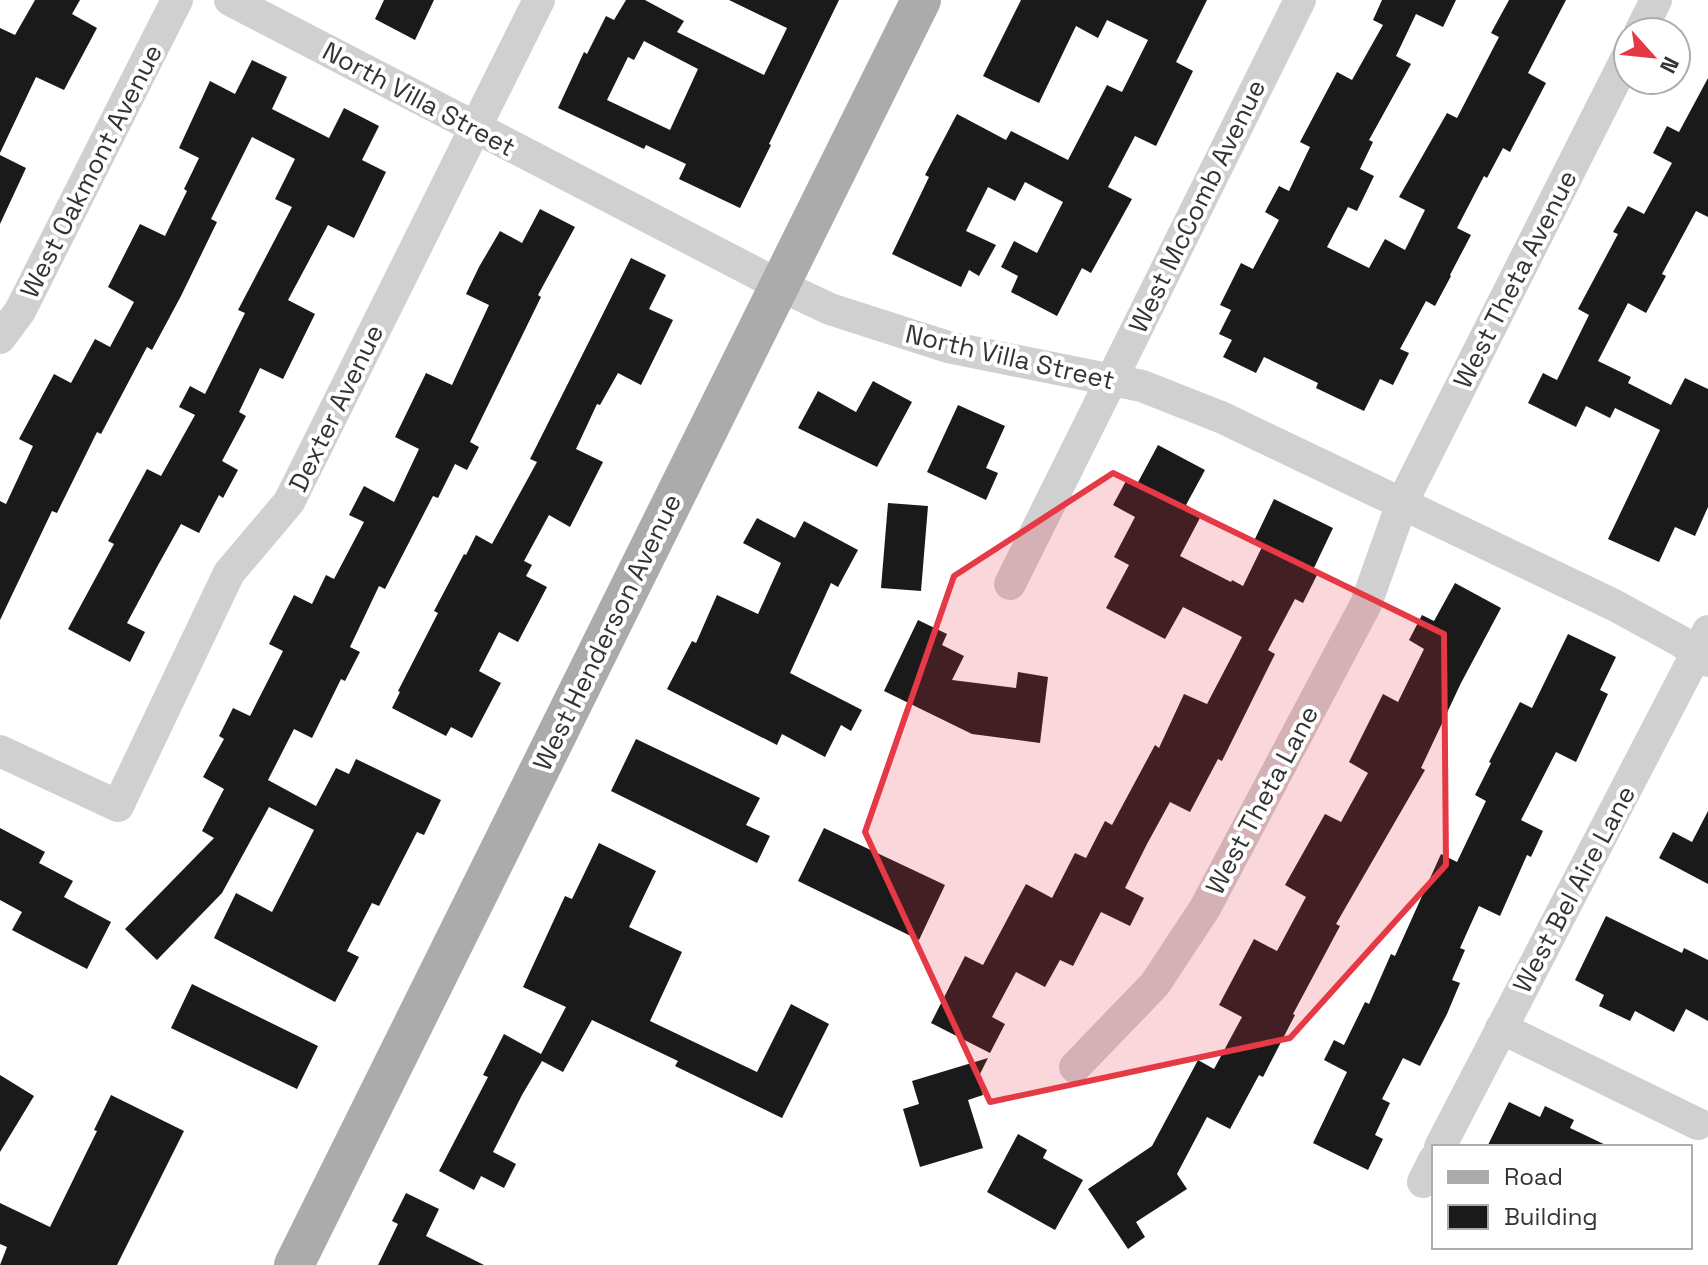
<svg xmlns="http://www.w3.org/2000/svg" width="1708" height="1265" font-family="'Space Grotesk',sans-serif">
	<rect width="100%" height="100%" fill="#fff"/>
	<path fill="#1a1a1a" fill-rule="evenodd" d="M 35,0 L 80,0 L 72,14 L 97,28 L 64,90 L 36,77 L 0,153 L 0,28 L 15,35 Z
		M 384,0 L 434,0 L 415,40 L 375,19 Z
		M 626,0 L 645,0 L 684,21 L 677,32 L 764,75 L 787,28 L 729,0 L 839,0 L 769,144 L 771,145 L 740,208 L 679,179 L 686,164 L 646,145 L 644,149 L 558,108 L 584,52 L 587,54 L 606,16 L 614,20 ZM 644,41 L 698,69 L 670,130 L 607,100 L 628,57 L 634,60 Z
		M 1021,0 L 1207,0 L 1176,62 L 1193,71 L 1156,146 L 1135,136 L 1108,187 L 1132,199 L 1091,273 L 1082,268 L 1057,316 L 1011,292 L 1018,276 L 1001,267 L 1014,241 L 1037,253 L 1063,202 L 1025,182 L 1015,201 L 988,187 L 966,231 L 996,245 L 979,276 L 969,270 L 961,287 L 892,254 L 929,177 L 925,175 L 957,114 L 1006,140 L 1011,131 L 1068,160 L 1107,85 L 1122,92 L 1148,40 L 1107,20 L 1098,38 L 1076,26 L 1039,103 L 983,76 Z
		M 1382,0 L 1456,0 L 1443,27 L 1416,14 L 1396,56 L 1411,64 L 1369,140 L 1373,142 L 1360,169 L 1374,176 L 1357,211 L 1348,207 L 1327,247 L 1369,268 L 1385,239 L 1405,250 L 1425,210 L 1399,197 L 1447,113 L 1457,118 L 1499,37 L 1491,33 L 1509,0 L 1566,0 L 1528,73 L 1546,83 L 1510,152 L 1503,148 L 1487,178 L 1484,176 L 1457,228 L 1471,235 L 1450,275 L 1451,276 L 1435,306 L 1426,301 L 1400,349 L 1409,353 L 1393,385 L 1380,379 L 1364,411 L 1316,388 L 1318,383 L 1264,357 L 1256,373 L 1223,357 L 1232,340 L 1219,334 L 1231,310 L 1220,305 L 1241,263 L 1253,269 L 1279,220 L 1265,212 L 1279,186 L 1289,191 L 1310,147 L 1300,142 L 1337,72 L 1352,80 L 1383,25 L 1373,20 Z
		M 252,60 L 287,77 L 272,109 L 329,138 L 344,108 L 379,126 L 362,160 L 386,172 L 354,238 L 328,225 L 288,300 L 315,314 L 283,379 L 260,368 L 239,412 L 246,416 L 222,461 L 238,470 L 223,498 L 219,495 L 199,533 L 181,524 L 157,567 L 127,623 L 145,632 L 130,662 L 68,629 L 114,544 L 108,541 L 147,469 L 161,476 L 195,415 L 179,407 L 190,386 L 205,394 L 245,313 L 238,310 L 292,207 L 275,199 L 295,159 L 252,137 L 211,219 L 217,222 L 181,296 L 152,350 L 147,347 L 101,434 L 97,432 L 57,513 L 52,511 L 0,620 L 0,501 L 6,504 L 33,446 L 19,439 L 54,374 L 71,383 L 95,339 L 110,347 L 134,302 L 108,287 L 140,224 L 165,236 L 187,191 L 184,189 L 199,158 L 179,148 L 210,81 L 235,94 Z
		M 1708,78 L 1708,217 L 1696,211 L 1662,274 L 1666,276 L 1646,313 L 1628,303 L 1598,361 L 1631,377 L 1628,383 L 1671,405 L 1685,378 L 1708,389 L 1708,507 L 1695,536 L 1675,527 L 1659,562 L 1608,539 L 1660,430 L 1615,408 L 1610,418 L 1586,406 L 1576,427 L 1528,403 L 1543,373 L 1557,380 L 1589,315 L 1578,309 L 1618,234 L 1613,232 L 1628,206 L 1644,214 L 1672,163 L 1653,153 L 1667,126 L 1679,132 Z
		M 0,155 L 26,168 L 0,224 Z
		M 540,209 L 575,227 L 538,295 L 541,297 L 470,442 L 479,447 L 467,470 L 455,464 L 438,498 L 433,496 L 385,589 L 379,586 L 350,647 L 360,652 L 345,681 L 341,679 L 312,738 L 294,729 L 268,780 L 316,806 L 336,768 L 349,774 L 356,759 L 441,800 L 424,835 L 417,832 L 379,906 L 372,903 L 347,951 L 359,957 L 335,1002 L 214,938 L 236,893 L 272,912 L 314,830 L 269,807 L 222,893 L 157,960 L 125,929 L 214,838 L 202,831 L 224,789 L 203,777 L 224,739 L 219,736 L 233,708 L 250,716 L 283,651 L 269,644 L 294,595 L 312,604 L 326,575 L 334,579 L 364,522 L 349,515 L 364,486 L 394,502 L 419,449 L 395,437 L 426,373 L 452,385 L 489,305 L 466,294 L 479,267 L 500,231 L 522,243 Z
		M 631,258 L 666,275 L 649,309 L 673,320 L 641,385 L 618,373 L 600,405 L 597,404 L 576,449 L 603,462 L 570,527 L 549,515 L 524,561 L 532,565 L 526,576 L 547,587 L 518,642 L 499,632 L 479,671 L 501,683 L 472,738 L 451,727 L 446,736 L 392,708 L 400,692 L 398,691 L 438,613 L 434,611 L 464,554 L 466,555 L 476,535 L 492,544 L 537,462 L 530,459 Z
		M 873,381 L 912,402 L 877,467 L 798,428 L 818,391 L 856,412 Z
		M 958,405 L 1005,426 L 986,468 L 998,473 L 986,500 L 927,472 Z
		M 1158,445 L 1205,470 L 1186,505 L 1202,514 L 1180,556 L 1231,582 L 1232,580 L 1243,586 L 1262,547 L 1253,543 L 1274,499 L 1333,528 L 1313,570 L 1318,573 L 1303,603 L 1295,599 L 1268,650 L 1275,654 L 1222,761 L 1218,759 L 1190,812 L 1170,802 L 1147,844 L 1125,888 L 1144,898 L 1130,926 L 1101,912 L 1073,966 L 1060,960 L 1045,987 L 1016,972 L 992,1017 L 1005,1024 L 990,1053 L 931,1023 L 965,956 L 983,965 L 1026,884 L 1052,898 L 1075,853 L 1086,858 L 1105,821 L 1112,825 L 1155,745 L 1159,748 L 1184,694 L 1207,704 L 1242,637 L 1183,607 L 1165,639 L 1106,608 L 1129,565 L 1114,557 L 1135,517 L 1113,505 L 1126,481 L 1136,486 Z
		M 888,503 L 928,506 L 921,591 L 881,588 Z
		M 757,518 L 795,538 L 804,521 L 858,550 L 838,587 L 831,583 L 790,673 L 862,710 L 851,731 L 841,725 L 825,757 L 782,734 L 777,745 L 667,689 L 692,641 L 696,643 L 717,595 L 758,614 L 781,563 L 743,543 Z
		M 1455,583 L 1501,608 L 1461,683 L 1421,768 L 1425,770 L 1336,924 L 1340,926 L 1293,1014 L 1295,1015 L 1263,1077 L 1259,1075 L 1230,1129 L 1207,1117 L 1177,1174 L 1187,1189 L 1136,1222 L 1145,1237 L 1128,1249 L 1088,1189 L 1152,1146 L 1198,1060 L 1214,1069 L 1242,1017 L 1219,1005 L 1254,939 L 1277,951 L 1306,897 L 1285,885 L 1325,814 L 1341,822 L 1368,773 L 1349,762 L 1383,694 L 1398,702 L 1424,649 L 1409,640 L 1422,615 L 1434,621 Z
		M 918,620 L 947,634 L 942,645 L 964,656 L 952,680 L 1016,688 L 1018,672 L 1048,677 L 1040,743 L 972,734 L 884,691 Z
		M 1568,634 L 1616,657 L 1600,690 L 1608,694 L 1576,762 L 1556,752 L 1521,820 L 1543,831 L 1531,857 L 1527,855 L 1500,916 L 1479,906 L 1460,948 L 1465,950 L 1452,980 L 1460,983 L 1447,1014 L 1420,1066 L 1403,1058 L 1382,1099 L 1390,1103 L 1375,1135 L 1383,1139 L 1368,1170 L 1313,1143 L 1347,1072 L 1324,1060 L 1334,1040 L 1344,1045 L 1365,1002 L 1369,1004 L 1391,954 L 1395,956 L 1441,854 L 1457,862 L 1486,801 L 1475,795 L 1491,763 L 1489,762 L 1520,702 L 1532,708 Z
		M 636,739 L 760,798 L 746,825 L 770,836 L 757,863 L 611,791 Z
		M 1708,811 L 1708,884 L 1659,858 L 1673,832 L 1692,842 Z
		M 0,828 L 45,852 L 39,863 L 73,881 L 64,897 L 111,922 L 87,969 L 12,930 L 22,912 L 0,900 Z
		M 824,828 L 945,885 L 919,940 L 798,881 Z
		M 599,843 L 656,871 L 629,927 L 682,952 L 650,1021 L 757,1072 L 791,1004 L 829,1024 L 782,1118 L 675,1066 L 678,1061 L 592,1020 L 563,1072 L 542,1061 L 522,1095 L 493,1152 L 516,1164 L 504,1188 L 481,1176 L 474,1190 L 439,1171 L 488,1077 L 483,1075 L 504,1034 L 541,1054 L 566,1007 L 523,987 L 565,896 L 572,899 Z
		M 1606,916 L 1682,953 L 1684,948 L 1708,960 L 1708,1021 L 1686,1009 L 1674,1032 L 1635,1011 L 1630,1021 L 1599,1006 L 1604,995 L 1575,980 Z
		M 192,984 L 318,1046 L 297,1089 L 171,1028 Z
		M 988,1058 L 978,1078 L 983,1095 L 968,1100 L 983,1148 L 920,1167 L 903,1109 L 919,1104 L 912,1081 Z
		M 0,1075 L 34,1096 L 0,1152 Z
		M 111,1095 L 184,1131 L 117,1265 L 0,1265 L 7,1247 L 0,1244 L 0,1203 L 50,1227 L 97,1131 L 94,1130 Z
		M 1509,1102 L 1540,1117 L 1545,1106 L 1574,1120 L 1570,1128 L 1610,1147 L 1487,1147 Z
		M 1018,1134 L 1047,1150 L 1043,1158 L 1083,1180 L 1055,1230 L 987,1192 Z
		M 406,1193 L 439,1209 L 426,1236 L 484,1265 L 378,1265 L 398,1224 L 392,1221 Z"/>
	<g fill="none" stroke-linecap="round" stroke-linejoin="round">
		<path stroke="#d0d0d0" stroke-width="32" d="M 230,0 L 779,285 L 830,309 L 948,347 L 1142,386 L 1223,418 L 1614,605 L 1680,641 L 1708,661
			M 1640,32 L 1656,0
			M 0,338 L 20,311 L 177,0
			M 1010,584 L 1300,0
			M 0,751 L 118,806 L 229,573 L 289,502 L 539,0
			M 1501,1028 L 1698,1124
			M 1075,1067 L 1155,984 L 1205,908 L 1366,604 L 1402,503 L 1628,55
			M 1440,1147 L 1708,631
			M 1423,1182 L 1434,1160"/>
		<path stroke="#ababab" stroke-width="40" d="M 294,1265 L 921,0"/>
	</g>
	<path fill="#e63946" fill-opacity="0.2" stroke="#e63946" stroke-width="6" stroke-linejoin="round" d="M 1113,473 L 1444,634 L 1446,865 L 1290,1038 L 990,1102 L 865,832 L 954,576 Z"/>
	<g text-anchor="middle" dominant-baseline="central" stroke-width="8" stroke-linejoin="round" paint-order="stroke">
		<g font-size="26" fill="#333" stroke="#fff">
			<text transform="translate(419 99) rotate(28)">North Villa Street</text>
			<text transform="translate(91 171) rotate(-63)">West Oakmont Avenue</text>
			<text transform="translate(1197 206) rotate(-64)">West McComb Avenue</text>
			<text transform="translate(1515 279) rotate(-63)">West Theta Avenue</text>
			<text transform="translate(1010 357) rotate(13)">North Villa Street</text>
			<text transform="translate(336 408) rotate(-64)">Dexter Avenue</text>
			<text transform="translate(607 632) rotate(-64)">West Henderson Avenue</text>
			<text transform="translate(1262 800) rotate(-62)">West Theta Lane</text>
			<text transform="translate(1574 889) rotate(-62)">West Bel Aire Lane</text>
		</g>
	</g>
	<rect x="1432" y="1145" width="260" height="104" fill="#ffffff" stroke="#adadad" stroke-width="2"/>
	<rect x="1448" y="1171" width="40" height="12" fill="#ababab" stroke="#adadad" stroke-width="2"/>
	<text x="1504" y="1185" font-size="24" fill="#333333">Road</text>
	<rect x="1448" y="1205" width="40" height="24" fill="#1a1a1a" stroke="#adadad" stroke-width="2"/>
	<text x="1504" y="1225" font-size="24" fill="#333333">Building</text>
	<g transform="translate(1652 56) rotate(117)"><circle r="38" fill="#ffffff" stroke="#adadad" stroke-width="2"/>
	<path d="M0-6L14 30L0 20L-14 30Z" fill="#e63946"/>
	<text y="-12" font-size="22" font-weight="bold" text-anchor="middle" fill="#333333">N</text>
	</g>
</svg>
